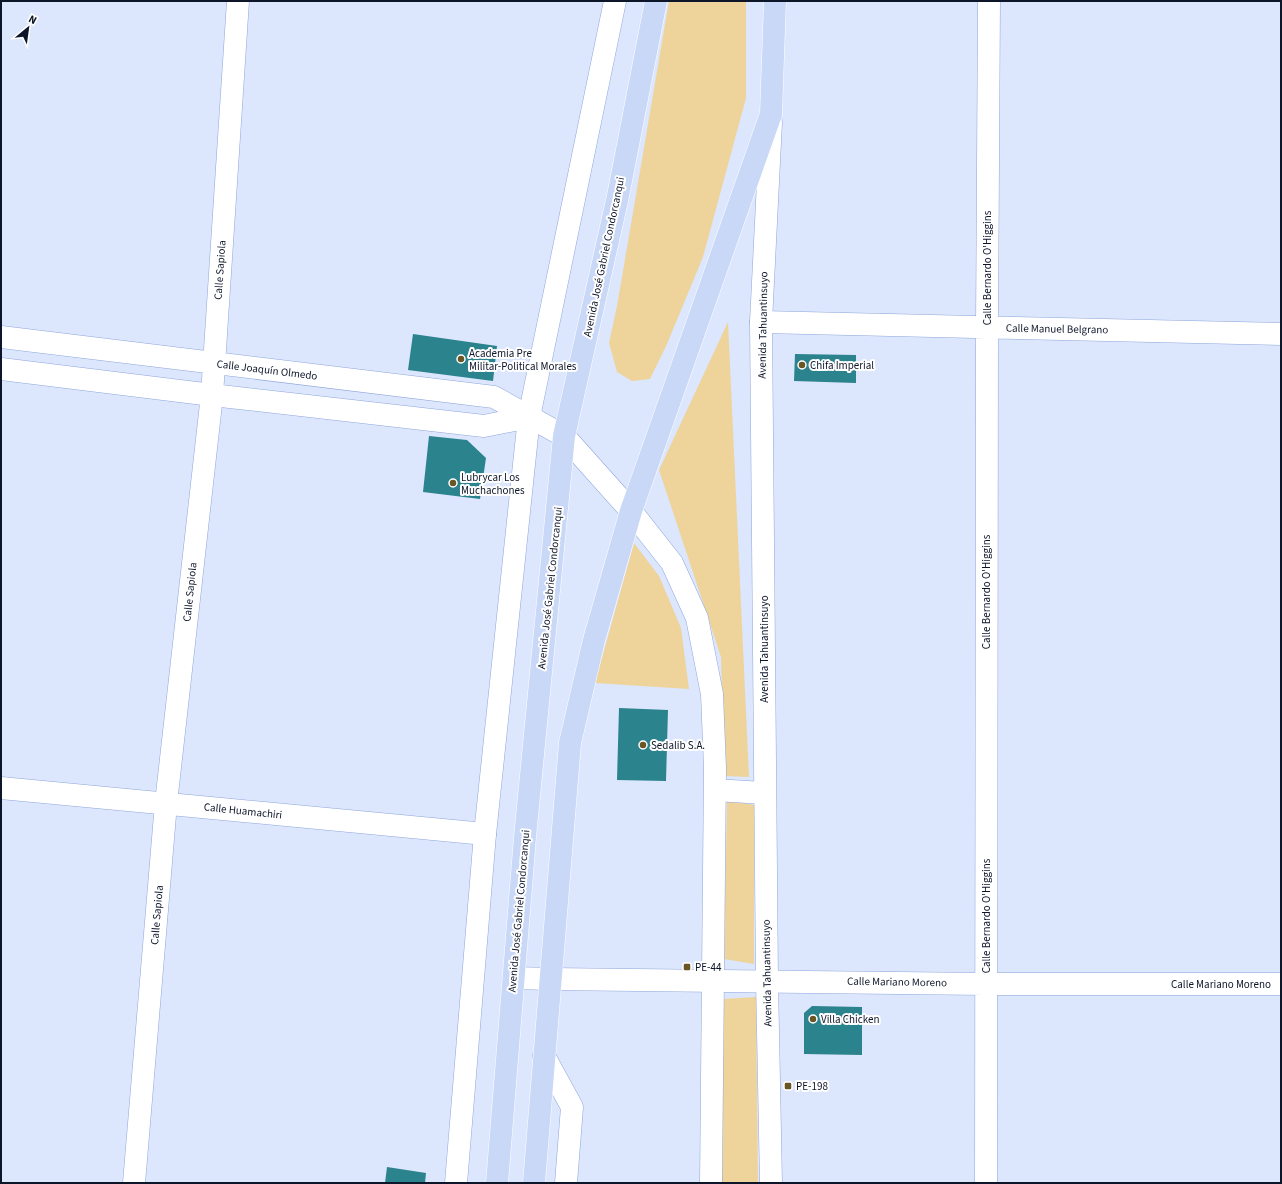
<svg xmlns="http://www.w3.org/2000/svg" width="1282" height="1184" font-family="'Source Sans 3',sans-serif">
	<rect width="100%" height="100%" fill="#dce6fd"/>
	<path fill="#eed49a" d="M 669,1 L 746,1 L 746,98 L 703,257 L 667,344 L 650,379 L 632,381 L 617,372 L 609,343 L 617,306 Z
		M 728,322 L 749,777 L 724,776 L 721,657 L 659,470 Z
		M 634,543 L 659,576 L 681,628 L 689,689 L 595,683 Z
		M 727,800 L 754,805 L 754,964 L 724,959 Z
		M 756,997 L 758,1183 L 722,1183 L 723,999 Z"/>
	<path fill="#2b838d" d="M 413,334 L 497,346 L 493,381 L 408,370 Z
		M 795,354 L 856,355 L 856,383 L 794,381 Z
		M 429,436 L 467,440 L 486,458 L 480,499 L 423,492 Z
		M 619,708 L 668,710 L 666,781 L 617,780 Z
		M 812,1006 L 862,1007 L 862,1055 L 804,1054 L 804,1013 Z
		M 387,1167 L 426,1173 L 425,1183 L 385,1183 Z"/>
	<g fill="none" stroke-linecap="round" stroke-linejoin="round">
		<defs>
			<path id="minor" d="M 761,322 L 1281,334
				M 1,337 L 494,397 L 564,436
				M 1,369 L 212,395 L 484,426 L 529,417
				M 1,788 L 485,834
				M 514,978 L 550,979 L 986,984 L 1281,984
				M 134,1183 L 166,803 L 212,395 L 238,1
				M 986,1183 L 987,328 L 989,1"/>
			<path id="tertiary" d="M 544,1056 L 572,1107 L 566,1183
				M 456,1183 L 485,834 L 529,417 L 615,1"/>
			<path id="secondary" d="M 771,122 L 761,322 L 767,981 L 771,1183
				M 564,436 L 631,511 L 672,563 L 697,618 L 712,694 L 715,768 L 711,1183
				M 715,790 L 765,793"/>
			<path id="trunk" d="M 497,1183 L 525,837 L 564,436 L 618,196 L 656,1
				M 534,1183 L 570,743 L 594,640 L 631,511 L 771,114 L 775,1"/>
		</defs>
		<use href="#minor" stroke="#8fa6db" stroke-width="23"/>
		<use href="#tertiary" stroke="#8fa6db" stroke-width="23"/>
		<use href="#secondary" stroke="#8fa6db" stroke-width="23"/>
		<use href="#trunk" stroke="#fff" stroke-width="23"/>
		<use href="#minor" stroke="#fff" stroke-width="22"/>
		<use href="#tertiary" stroke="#fff" stroke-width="22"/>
		<use href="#secondary" stroke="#fff" stroke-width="22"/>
		<use href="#trunk" stroke="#cad8f7" stroke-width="22"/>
	</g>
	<g fill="#6a5524" stroke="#fff" stroke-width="1.5">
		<circle cx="461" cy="359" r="4"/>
		<circle cx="802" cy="365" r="4"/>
		<circle cx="453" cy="483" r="4"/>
		<circle cx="643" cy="745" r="4"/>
		<rect x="683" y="963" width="8" height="8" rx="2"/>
		<circle cx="813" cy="1019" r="4"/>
		<rect x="784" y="1082" width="8" height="8" rx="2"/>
	</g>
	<g text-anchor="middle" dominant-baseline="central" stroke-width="4" stroke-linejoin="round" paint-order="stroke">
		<g font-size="11" fill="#0d1529" stroke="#fff">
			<text transform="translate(604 257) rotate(-78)">Avenida José Gabriel Condorcanqui</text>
			<text transform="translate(987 268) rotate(-90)">Calle Bernardo O'Higgins</text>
			<text transform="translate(220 270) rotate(-86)">Calle Sapiola</text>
			<text transform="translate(763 325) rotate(-89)">Avenida Tahuantinsuyo</text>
			<text transform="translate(1057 329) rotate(1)">Calle Manuel Belgrano</text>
			<text transform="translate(267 370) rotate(7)">Calle Joaquín Olmedo</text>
			<text transform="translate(550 588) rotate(-84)">Avenida José Gabriel Condorcanqui</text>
			<text transform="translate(190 592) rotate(-84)">Calle Sapiola</text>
			<text transform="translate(986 592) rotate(-90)">Calle Bernardo O'Higgins</text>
			<text transform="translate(764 649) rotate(-90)">Avenida Tahuantinsuyo</text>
			<text transform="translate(243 811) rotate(6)">Calle Huamachiri</text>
			<text transform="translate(519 911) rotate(-85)">Avenida José Gabriel Condorcanqui</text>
			<text transform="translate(157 915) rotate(-85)">Calle Sapiola</text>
			<text transform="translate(986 916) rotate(-90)">Calle Bernardo O'Higgins</text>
			<text transform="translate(767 973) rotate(-91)">Avenida Tahuantinsuyo</text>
			<text transform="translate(897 982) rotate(1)">Calle Mariano Moreno</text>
			<text x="1221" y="984">Calle Mariano Moreno</text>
		</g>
		<g font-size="11" fill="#0d1529" stroke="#fff" text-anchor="start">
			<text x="469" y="353">Academia Pre<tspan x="469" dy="13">Militar-Political Morales</tspan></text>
			<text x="810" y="365">Chifa Imperial</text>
			<text x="461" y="477">Lubrycar Los<tspan x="461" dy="13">Muchachones</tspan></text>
			<text x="651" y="745">Sedalib S.A.</text>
			<text x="695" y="967">PE-44</text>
			<text x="821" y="1019">Villa Chicken</text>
			<text x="796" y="1086">PE-198</text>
		</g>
	</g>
	<rect width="1282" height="1184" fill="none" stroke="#0d1529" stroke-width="4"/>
	<g transform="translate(28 28) rotate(29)" stroke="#ffffff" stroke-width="3" paint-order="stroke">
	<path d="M0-3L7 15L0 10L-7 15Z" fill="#0d1529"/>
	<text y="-6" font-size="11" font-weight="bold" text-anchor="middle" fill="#0d1529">N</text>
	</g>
</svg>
